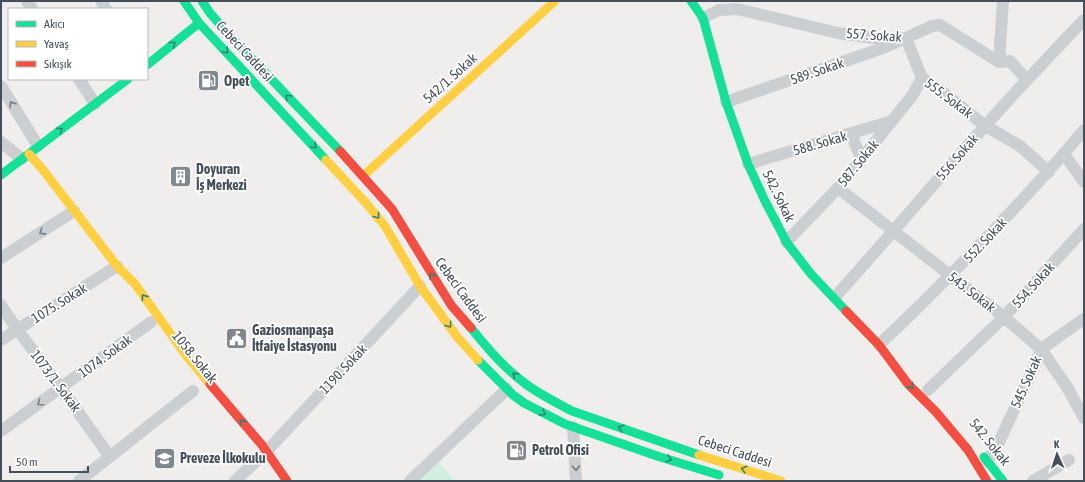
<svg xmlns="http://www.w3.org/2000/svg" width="1085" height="482" font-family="'Asap Condensed',sans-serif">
	<rect width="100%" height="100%" fill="#efeeed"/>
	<path fill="#d1efde" d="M 438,461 L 455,481 L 417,481 Z"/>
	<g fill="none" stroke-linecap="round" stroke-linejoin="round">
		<path stroke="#cccfd1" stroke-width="12" d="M 27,1 L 32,9
			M 101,1 L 106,9
			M 703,18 L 719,10 L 737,9 L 838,33 L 873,38 L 906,38 L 932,26 L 940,25 L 999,62 L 1010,61 L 1027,80
			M 999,62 L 1003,1
			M 79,79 L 95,104
			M 1,86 L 38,146
			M 726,102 L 883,48 L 906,38 L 922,78 L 944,93 L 984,125 L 1020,146 L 1049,172
			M 851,134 L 861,158
			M 1,142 L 22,159
			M 1064,154 L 1084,182
			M 748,164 L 892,121
			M 838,188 L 1004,317 L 1041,349 L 1067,387 L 1084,418
			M 786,242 L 838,188 L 912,96 L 922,78
			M 1,258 L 74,211
			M 835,297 C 899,226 960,152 1025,82 C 1045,61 1064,40 1084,20
			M 1,305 L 17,329 L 61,388 L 110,457
			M 1,340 L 117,266
			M 879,345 C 951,276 1020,206 1084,130
			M 928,390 L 1004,317 L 1084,229
			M 573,427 L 576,481
			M 1,431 L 151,322
			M 987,461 L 999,442 L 1036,363 L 1041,349 L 1084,319
			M 79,481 L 193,391
			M 235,481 L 266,452 L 420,286
			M 410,481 L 507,389
			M 1033,481 L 1069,460"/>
		<path stroke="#16e098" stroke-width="9" d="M 184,1 L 199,23 L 326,160
			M 202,1 L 210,13 L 230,36 L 340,151
			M 691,1 L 703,18 L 726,102 L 748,164 L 764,199 L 787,243 L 811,274 L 846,311
			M 147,65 L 199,23
			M 1,175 L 128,79
			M 471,328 C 488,349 505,369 527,385 C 541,395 557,403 572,411 L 699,455
			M 478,360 L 513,395 L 524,403 L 565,424 L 657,456 L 719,475
			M 984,457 L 1003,481"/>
		<path stroke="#ffcf43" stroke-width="9" d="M 29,154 L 43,170 L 117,266 L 135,284 L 185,354 L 210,384
			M 326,160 L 366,203 L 385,226 L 420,286 L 458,338 L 478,360
			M 363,176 L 555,1
			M 699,455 L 781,481"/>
		<path stroke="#f24e42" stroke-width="9" d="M 340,151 L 392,209 L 451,305 L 471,328
			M 846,311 L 879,345 L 908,384 L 936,412 L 968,450 L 987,481
			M 210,384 L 262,445 L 287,481"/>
	</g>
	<defs><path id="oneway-chevron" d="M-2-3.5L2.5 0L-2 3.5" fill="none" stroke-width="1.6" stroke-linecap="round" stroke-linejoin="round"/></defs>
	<g stroke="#358270">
		<use href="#oneway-chevron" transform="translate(173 44) rotate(-39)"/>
		<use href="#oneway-chevron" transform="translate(226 51) rotate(47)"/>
		<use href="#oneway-chevron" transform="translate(288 97) rotate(-134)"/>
		<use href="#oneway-chevron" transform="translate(60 130) rotate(-36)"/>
		<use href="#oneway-chevron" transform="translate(314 146) rotate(46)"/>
		<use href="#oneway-chevron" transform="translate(377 216) rotate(52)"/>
		<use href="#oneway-chevron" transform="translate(432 276) rotate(-121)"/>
		<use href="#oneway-chevron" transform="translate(144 297) rotate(-125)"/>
		<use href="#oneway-chevron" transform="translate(449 325) rotate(54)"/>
		<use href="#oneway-chevron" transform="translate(515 375) rotate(-140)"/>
		<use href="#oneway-chevron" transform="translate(911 386) rotate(48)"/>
		<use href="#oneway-chevron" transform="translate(543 413) rotate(28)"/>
		<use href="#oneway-chevron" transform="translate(242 422) rotate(-129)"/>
		<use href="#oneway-chevron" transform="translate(621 428) rotate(-161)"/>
		<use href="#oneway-chevron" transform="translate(669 459) rotate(17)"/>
		<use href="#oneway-chevron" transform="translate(744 469) rotate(-163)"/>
	</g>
	<g stroke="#747c84">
		<use href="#oneway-chevron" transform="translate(12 104) rotate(-122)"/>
		<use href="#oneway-chevron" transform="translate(42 232) rotate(147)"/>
		<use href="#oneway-chevron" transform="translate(40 403) rotate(145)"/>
		<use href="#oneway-chevron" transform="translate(576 468) rotate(87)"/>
	</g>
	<defs>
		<symbol id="fuel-square" viewBox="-11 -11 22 22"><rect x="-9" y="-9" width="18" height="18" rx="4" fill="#80878d" stroke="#fff"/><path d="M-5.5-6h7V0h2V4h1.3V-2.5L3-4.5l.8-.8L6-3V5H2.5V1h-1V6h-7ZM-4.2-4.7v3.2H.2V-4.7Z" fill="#fff"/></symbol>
		<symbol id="building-square" viewBox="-11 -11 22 22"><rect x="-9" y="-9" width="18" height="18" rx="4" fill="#80878d" stroke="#fff"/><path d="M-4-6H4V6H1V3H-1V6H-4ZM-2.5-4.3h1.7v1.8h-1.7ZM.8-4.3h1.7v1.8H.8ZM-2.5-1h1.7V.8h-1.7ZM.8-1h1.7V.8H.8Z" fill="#fff"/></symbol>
		<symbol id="civic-square" viewBox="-11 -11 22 22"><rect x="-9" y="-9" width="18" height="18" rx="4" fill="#80878d" stroke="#fff"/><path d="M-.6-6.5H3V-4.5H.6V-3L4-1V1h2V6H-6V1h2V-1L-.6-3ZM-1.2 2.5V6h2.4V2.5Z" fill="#fff"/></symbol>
		<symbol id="school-square" viewBox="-11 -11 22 22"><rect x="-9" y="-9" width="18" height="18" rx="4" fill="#80878d" stroke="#fff"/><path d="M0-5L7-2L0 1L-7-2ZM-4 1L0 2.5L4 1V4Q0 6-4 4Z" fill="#fff"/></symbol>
	</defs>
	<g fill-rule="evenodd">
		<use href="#fuel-square" x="196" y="68" width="25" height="25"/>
		<use href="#building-square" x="168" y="164" width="25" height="25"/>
		<use href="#civic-square" x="224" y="326" width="25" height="25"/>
		<use href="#fuel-square" x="504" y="438" width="25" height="25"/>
		<use href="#school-square" x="152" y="446" width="25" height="25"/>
	</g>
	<g text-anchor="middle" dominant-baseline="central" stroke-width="3.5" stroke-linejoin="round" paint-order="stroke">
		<g font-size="14" fill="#454f5a" stroke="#fff">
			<text transform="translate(874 35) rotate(4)">557. Sokak</text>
			<text transform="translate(245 51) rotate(47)">Cebeci Caddesi</text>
			<text transform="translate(817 71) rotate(-19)">589. Sokak</text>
			<text transform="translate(450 78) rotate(-42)">542/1. Sokak</text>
			<text transform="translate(949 98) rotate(37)">555. Sokak</text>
			<text transform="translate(820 143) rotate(-16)">588. Sokak</text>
			<text transform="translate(957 157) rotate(-49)">556. Sokak</text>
			<text transform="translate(858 163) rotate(-51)">587. Sokak</text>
			<text transform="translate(779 196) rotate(64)">542. Sokak</text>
			<text transform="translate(985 240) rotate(-47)">552. Sokak</text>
			<text transform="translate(1033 285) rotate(-48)">554. Sokak</text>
			<text transform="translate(461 290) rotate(54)">Cebeci Caddesi</text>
			<text transform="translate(972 292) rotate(38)">543. Sokak</text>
			<text transform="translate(59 303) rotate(-32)">1075. Sokak</text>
			<text transform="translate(105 356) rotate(-36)">1074. Sokak</text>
			<text transform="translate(195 357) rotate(51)">1058. Sokak</text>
			<text transform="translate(343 369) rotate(-47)">1190. Sokak</text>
			<text transform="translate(56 381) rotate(53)">1073/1. Sokak</text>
			<text transform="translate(1026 382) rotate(-66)">545. Sokak</text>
			<text transform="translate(990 442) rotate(51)">542. Sokak</text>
			<text transform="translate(735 451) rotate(18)">Cebeci Caddesi</text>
		</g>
		<g font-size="14" font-weight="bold" fill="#454f5a" stroke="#fff" text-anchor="start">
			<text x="224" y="81">Opet</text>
			<text x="196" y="169">Doyuran<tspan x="196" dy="16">İş Merkezi</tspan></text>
			<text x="252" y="330">Gaziosmanpaşa<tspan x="252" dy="16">İtfaiye İstasyonu</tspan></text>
			<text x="532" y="450">Petrol Ofisi</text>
			<text x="180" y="458">Preveze İlkokulu</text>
		</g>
	</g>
	<rect width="1085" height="482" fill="none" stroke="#454f5a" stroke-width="4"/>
	<rect x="8" y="8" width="140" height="72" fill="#ffffff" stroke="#b5b9bd"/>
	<rect x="16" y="21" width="20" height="6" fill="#16e098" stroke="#b5b9bd"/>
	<text x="44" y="28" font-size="12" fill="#454f5a">Akıcı</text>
	<rect x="16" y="41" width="20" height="6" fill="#ffcf43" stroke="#b5b9bd"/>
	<text x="44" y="48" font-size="12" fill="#454f5a">Yavaş</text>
	<rect x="16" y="61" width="20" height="6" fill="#f24e42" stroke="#b5b9bd"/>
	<text x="44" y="68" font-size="12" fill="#454f5a">Sıkışık</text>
	<g transform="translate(1057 454) rotate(357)" stroke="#ffffff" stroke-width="3" paint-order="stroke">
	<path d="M0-3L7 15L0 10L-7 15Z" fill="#454f5a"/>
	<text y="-6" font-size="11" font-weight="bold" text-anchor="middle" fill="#454f5a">K</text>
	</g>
	<path d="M10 466v6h78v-6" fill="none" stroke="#454f5a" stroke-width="2"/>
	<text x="16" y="466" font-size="12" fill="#454f5a" stroke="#ffffff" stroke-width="3" paint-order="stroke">50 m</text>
</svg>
